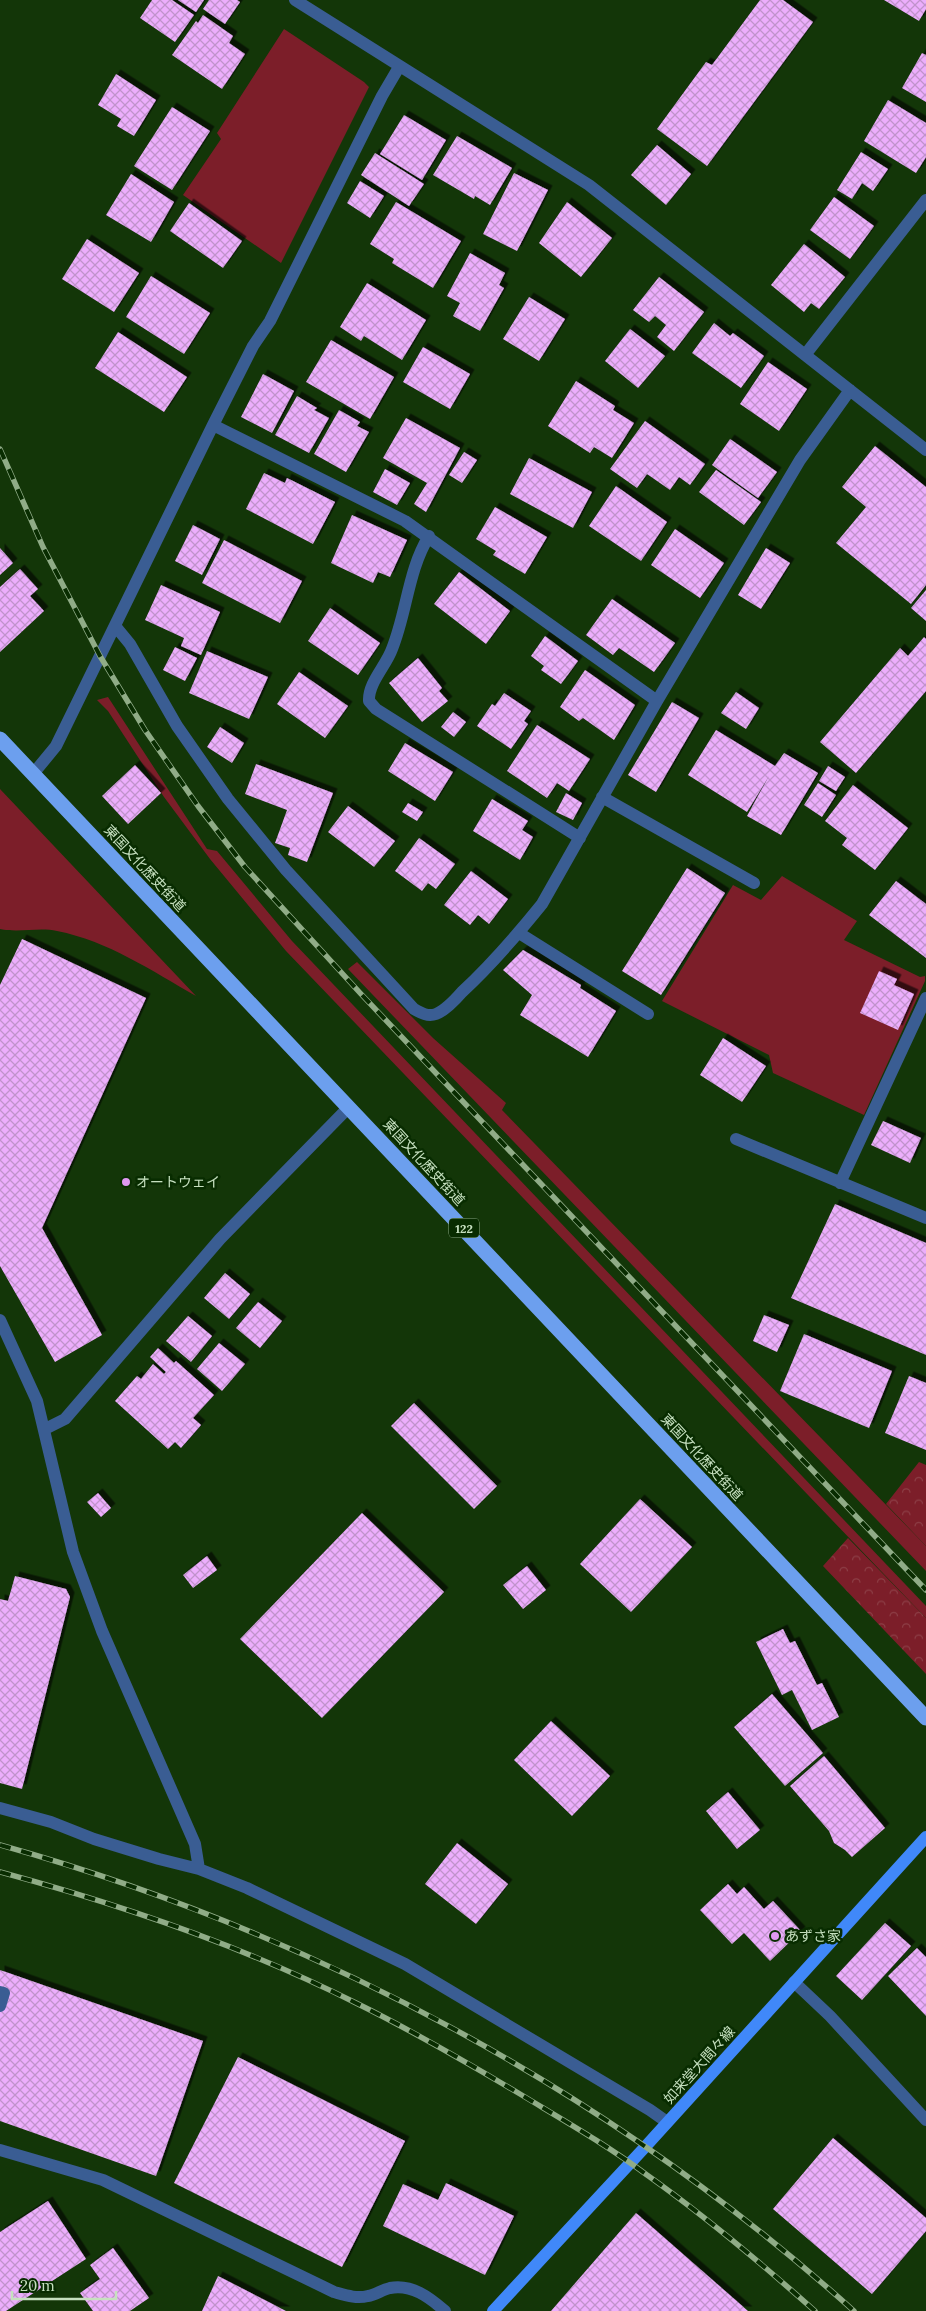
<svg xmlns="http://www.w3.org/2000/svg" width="926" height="2311" font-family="Lora,'Noto Sans JP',serif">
	<defs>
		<pattern id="forest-crowns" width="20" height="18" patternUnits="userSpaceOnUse" patternTransform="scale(1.25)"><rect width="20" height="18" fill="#7c1e29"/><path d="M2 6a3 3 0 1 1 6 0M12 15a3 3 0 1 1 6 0" fill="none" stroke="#8d3e46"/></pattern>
		<pattern id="building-cross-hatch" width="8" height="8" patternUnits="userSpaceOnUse" patternTransform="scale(1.25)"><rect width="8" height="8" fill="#ecaefc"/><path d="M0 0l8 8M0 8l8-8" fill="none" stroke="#c093cb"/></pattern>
		<filter id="shadow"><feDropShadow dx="4.5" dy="-4.5" stdDeviation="0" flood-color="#0009"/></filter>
	</defs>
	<rect width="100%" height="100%" fill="#133608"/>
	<path fill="#7c1e29" d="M 284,29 L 364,82 L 369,87 L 281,263 L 183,195 L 221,139 L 217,133 Z
		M 108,697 L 207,849 L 217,851 L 292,941 L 926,1606 L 926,1618 L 286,951 L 210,859 L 164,797 L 108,711 L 97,700 Z
		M 0,789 L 196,996 C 152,971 108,941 57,931 C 39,927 19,933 0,929 Z
		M 782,876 L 857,921 L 844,940 L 920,977 L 925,976 L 925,981 L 864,1115 L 773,1073 L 769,1055 L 662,1001 L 733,885 L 761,900 Z
		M 357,962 L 433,1038 L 506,1103 L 502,1110 L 926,1546 L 926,1571 L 348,969 Z"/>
	<path fill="url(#forest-crowns)" d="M 919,1462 L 926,1465 L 926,1546 L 886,1504 Z
		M 848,1538 L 926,1618 L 926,1674 L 823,1566 Z"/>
	<path fill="url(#building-cross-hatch)" filter="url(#shadow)" d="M 152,0 L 172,0 L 194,15 L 175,42 L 140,18 Z
		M 178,0 L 204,0 L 196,12 Z
		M 209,0 L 237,0 L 240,2 L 225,24 L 203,9 Z
		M 760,0 L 783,0 L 813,22 L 707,166 L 657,129 L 706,62 L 712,65 Z
		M 884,0 L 926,0 L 926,9 L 919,21 Z
		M 203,15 L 233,36 L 229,43 L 245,54 L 222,89 L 172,55 L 196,21 L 198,23 Z
		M 922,53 L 926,55 L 926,102 L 902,88 Z
		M 116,74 L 156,100 L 134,136 L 117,126 L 121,119 L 98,105 Z
		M 888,100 L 926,123 L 926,157 L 916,173 L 864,141 Z
		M 172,107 L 210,131 L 172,190 L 134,166 Z
		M 404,115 L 446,140 L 422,180 L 380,154 Z
		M 457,136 L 512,168 L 490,205 L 475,196 L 474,199 L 433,175 Z
		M 657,145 L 691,174 L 666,205 L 631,175 Z
		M 861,152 L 888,169 L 873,191 L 862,183 L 852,199 L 837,190 Z
		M 375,153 L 424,184 L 409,206 L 361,175 Z
		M 514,173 L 548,190 L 517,251 L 483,234 Z
		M 131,174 L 174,202 L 151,242 L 106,215 Z
		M 360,181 L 384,196 L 370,218 L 347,203 Z
		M 834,197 L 874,226 L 850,259 L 810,230 Z
		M 396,202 L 461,241 L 433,288 L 392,263 L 394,259 L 370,244 Z
		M 567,202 L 612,238 L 581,277 L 539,243 Z
		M 189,203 L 242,241 L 223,268 L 170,231 Z
		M 87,239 L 139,273 L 114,312 L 62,279 Z
		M 804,244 L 845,277 L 819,309 L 811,303 L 804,312 L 771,285 Z
		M 470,253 L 505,273 L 499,285 L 504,288 L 480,331 L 453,316 L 460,303 L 447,296 Z
		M 151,276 L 210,313 L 184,354 L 126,317 Z
		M 659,277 L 704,312 L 674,351 L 657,337 L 666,325 L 655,316 L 649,322 L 633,310 Z
		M 367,283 L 426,320 L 402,360 L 364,336 L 361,341 L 340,327 Z
		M 529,297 L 565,319 L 539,361 L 503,339 Z
		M 714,323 L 730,336 L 733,333 L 764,356 L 741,388 L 692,353 Z
		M 630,329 L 665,356 L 638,388 L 605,361 Z
		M 118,332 L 187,377 L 164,412 L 95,368 Z
		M 331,340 L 394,377 L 370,419 L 306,382 Z
		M 423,347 L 470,374 L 450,409 L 403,382 Z
		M 768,362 L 807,389 L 779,431 L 740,404 Z
		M 263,374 L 294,391 L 272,433 L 241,417 Z
		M 576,381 L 615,406 L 613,410 L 634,423 L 612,458 L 594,447 L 590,453 L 548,426 Z
		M 297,396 L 317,408 L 314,410 L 329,418 L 309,453 L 275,435 Z
		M 339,410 L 360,422 L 357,426 L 369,432 L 346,472 L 314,454 Z
		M 406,418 L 460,448 L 426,512 L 414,504 L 427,483 L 383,458 Z
		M 645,421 L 705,464 L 690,485 L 679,477 L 670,490 L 647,474 L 637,488 L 610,469 Z
		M 730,439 L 777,472 L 758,498 L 712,465 Z
		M 875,446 L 926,487 L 926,585 L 911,604 L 836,543 L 866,507 L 842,487 Z
		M 464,452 L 477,460 L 462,483 L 449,475 Z
		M 529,458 L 592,492 L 573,528 L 510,494 Z
		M 385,469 L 410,483 L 397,505 L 373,492 Z
		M 716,470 L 761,502 L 744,525 L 699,492 Z
		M 264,473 L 285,483 L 287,478 L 335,502 L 313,544 L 246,509 Z
		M 616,486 L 667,522 L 641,561 L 589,526 Z
		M 495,507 L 547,537 L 525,574 L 493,555 L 496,551 L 476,539 Z
		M 352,515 L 407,540 L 390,577 L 378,572 L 373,583 L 331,563 Z
		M 193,525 L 220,539 L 202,575 L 175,561 Z
		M 675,529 L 724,563 L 700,598 L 651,565 Z
		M 224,540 L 302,581 L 280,623 L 202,583 Z
		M 0,548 L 13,563 L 0,575 Z
		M 766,548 L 790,563 L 761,609 L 738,595 Z
		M 20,569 L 38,589 L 30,596 L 44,611 L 0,652 L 0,587 Z
		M 459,572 L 510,611 L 486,644 L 434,604 Z
		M 161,585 L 220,612 L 201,655 L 181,646 L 184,638 L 145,620 Z
		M 926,590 L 926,621 L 911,608 Z
		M 612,599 L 675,643 L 654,672 L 619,648 L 613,655 L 586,635 Z
		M 330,608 L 380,643 L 358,675 L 308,641 Z
		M 545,636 L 578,661 L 561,684 L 541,670 L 544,666 L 531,656 Z
		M 924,637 L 926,639 L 926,691 L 856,773 L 820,742 L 900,648 L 908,656 Z
		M 175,647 L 197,658 L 185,681 L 163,670 Z
		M 207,651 L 268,677 L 249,719 L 189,693 Z
		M 418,658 L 442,688 L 439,691 L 448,701 L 422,722 L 389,683 Z
		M 585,670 L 635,705 L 614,740 L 583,718 L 579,721 L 560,707 Z
		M 299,672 L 348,706 L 325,738 L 277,704 Z
		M 736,692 L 759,708 L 746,729 L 721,713 Z
		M 504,693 L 531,711 L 524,721 L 528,724 L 511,749 L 477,726 L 492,704 L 495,706 Z
		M 672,702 L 699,718 L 656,792 L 628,775 Z
		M 453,712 L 466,722 L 454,737 L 441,727 Z
		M 537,725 L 590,759 L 569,791 L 557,783 L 547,798 L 507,771 Z
		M 220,727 L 244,743 L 232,763 L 207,747 Z
		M 716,730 L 775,766 L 784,753 L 818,773 L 781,835 L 747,816 L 769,776 L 747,812 L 688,775 Z
		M 405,743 L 453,772 L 435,801 L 388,771 Z
		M 256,764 L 333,793 L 307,862 L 288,855 L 290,848 L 275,843 L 287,810 L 245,794 Z
		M 135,765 L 161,793 L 128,824 L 102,796 Z
		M 828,766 L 845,777 L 836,791 L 819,781 Z
		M 818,783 L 836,795 L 822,817 L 804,805 Z
		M 853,785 L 908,828 L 875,870 L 842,845 L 847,838 L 825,821 Z
		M 566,793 L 582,803 L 573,820 L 556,812 Z
		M 492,799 L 528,821 L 522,830 L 533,837 L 520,860 L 473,831 Z
		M 408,803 L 423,812 L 417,821 L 402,812 Z
		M 348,806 L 395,841 L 374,867 L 328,832 Z
		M 419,838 L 455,864 L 436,889 L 428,883 L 422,891 L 395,871 Z
		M 687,868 L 725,893 L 661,995 L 622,971 Z
		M 471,871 L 508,899 L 489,924 L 478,915 L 470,925 L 444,905 Z
		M 896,881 L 926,904 L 926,958 L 869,915 Z
		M 22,939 L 146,998 L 42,1228 L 102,1335 L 55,1362 L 0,1266 L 0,985 Z
		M 523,950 L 581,985 L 580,988 L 616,1011 L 588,1057 L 520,1015 L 532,995 L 503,970 Z
		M 879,971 L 897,979 L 894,985 L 914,994 L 898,1030 L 860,1013 Z
		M 723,1038 L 766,1066 L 742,1102 L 700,1075 Z
		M 883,1121 L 921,1138 L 910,1163 L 871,1145 Z
		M 835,1204 L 926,1243 L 926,1355 L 791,1298 Z
		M 225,1273 L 250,1294 L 229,1319 L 204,1298 Z
		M 258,1302 L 282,1321 L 260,1348 L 236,1328 Z
		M 764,1315 L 789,1325 L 777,1352 L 753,1341 Z
		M 188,1316 L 212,1336 L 191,1362 L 166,1341 Z
		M 804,1334 L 892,1371 L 869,1428 L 780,1391 Z
		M 219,1343 L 245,1364 L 222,1391 L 197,1369 Z
		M 158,1348 L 174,1363 L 176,1361 L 214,1395 L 193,1418 L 201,1425 L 181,1448 L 175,1442 L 168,1449 L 115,1401 L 137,1376 L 141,1379 L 153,1364 L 164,1374 L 166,1372 L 150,1357 Z
		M 909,1376 L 926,1383 L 926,1450 L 885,1433 Z
		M 414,1403 L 497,1486 L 474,1509 L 391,1426 Z
		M 98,1493 L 111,1508 L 101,1517 L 87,1502 Z
		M 640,1499 L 692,1547 L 631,1612 L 580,1564 Z
		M 362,1513 L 444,1592 L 322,1718 L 240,1639 Z
		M 207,1556 L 217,1570 L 193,1588 L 183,1575 Z
		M 527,1566 L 546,1590 L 523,1609 L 503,1585 Z
		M 15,1576 L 66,1589 L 70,1597 L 22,1789 L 0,1783 L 0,1599 L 8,1601 Z
		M 783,1629 L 790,1643 L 795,1641 L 817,1685 L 822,1683 L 839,1717 L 812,1730 L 792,1690 L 782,1695 L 756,1642 Z
		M 772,1694 L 823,1753 L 785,1786 L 734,1727 Z
		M 551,1721 L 610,1776 L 572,1816 L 514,1760 Z
		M 824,1756 L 885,1828 L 852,1857 L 845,1850 L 834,1843 L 829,1831 L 790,1786 Z
		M 728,1792 L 760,1830 L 737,1849 L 706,1811 Z
		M 457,1843 L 508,1884 L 476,1924 L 425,1884 Z
		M 728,1884 L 737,1894 L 744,1887 L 764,1909 L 773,1901 L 801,1931 L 770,1961 L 744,1933 L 732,1944 L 700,1910 Z
		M 885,1923 L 911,1946 L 862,2000 L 836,1976 Z
		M 917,1948 L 926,1957 L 926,2016 L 888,1976 Z
		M 0,1970 L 203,2041 L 156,2176 L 0,2121 Z
		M 238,2057 L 405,2141 L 342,2267 L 174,2183 Z
		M 833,2138 L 926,2218 L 926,2231 L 872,2294 L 773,2209 Z
		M 446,2183 L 514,2216 L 485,2275 L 383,2226 L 403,2184 L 438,2200 Z
		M 48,2201 L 86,2259 L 6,2311 L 0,2311 L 0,2232 Z
		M 636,2213 L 748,2311 L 551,2311 Z
		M 113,2248 L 149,2298 L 130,2311 L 93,2311 L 80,2293 L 100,2279 L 90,2265 Z
		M 218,2276 L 286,2311 L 202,2311 Z"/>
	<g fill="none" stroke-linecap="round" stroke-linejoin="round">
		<path stroke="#3a5d93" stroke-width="12" d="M 295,0 L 589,185 L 926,450
			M 805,355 L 926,200
			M 213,425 L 405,521 L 657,701
			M 429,536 C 408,570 407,612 392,649 C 386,666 368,683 369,701 L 376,709 L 580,838
			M 116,627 L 130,644 L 177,726 L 228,799 L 286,870 L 414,1009 C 421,1013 428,1017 436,1014 C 446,1010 455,1000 462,992 C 491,965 517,935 542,904 L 657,701 L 800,460 L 850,390
			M 33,774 L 56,746 L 213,425 L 253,346 L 270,321 L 382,96 L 399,67
			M 602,797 L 754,883
			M 519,933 L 648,1014
			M 736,1139 L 926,1218
			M 840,1183 L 926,998
			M 0,1320 L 37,1401 L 73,1552 L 102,1631 L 195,1844 L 199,1869
			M 45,1429 L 65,1419 L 220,1239 L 349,1107
			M 0,1808 L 51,1822 L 94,1839 L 159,1859 L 199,1869 L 247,1888 L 405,1964 L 650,2110 L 667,2122
			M 794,1982 L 830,2016 L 926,2120
			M 0,1992 L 4,1993 L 0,2006
			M 0,2150 L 103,2180 L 334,2292 C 345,2295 356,2299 368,2296 C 375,2295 382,2290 390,2288 C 412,2284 429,2297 445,2311"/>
		<path stroke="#4088f9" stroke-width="12" d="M 493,2311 L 646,2146 L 926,1837"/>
		<path stroke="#6c9fee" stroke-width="15" d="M 0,739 L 926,1718"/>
		<defs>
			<path id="rail" d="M 0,449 L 43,547 L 100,656 L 145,730 L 198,806 L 245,867 L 361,994 L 926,1590
				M 0,1845 C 315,1933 610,2092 854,2311
				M 0,1872 C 122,1905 243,1946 356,2003 C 413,2031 466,2062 520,2094 C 563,2120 607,2145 647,2175 C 705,2216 761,2263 815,2311"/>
		</defs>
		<use href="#rail" stroke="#90ac87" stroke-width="5.5"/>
		<use href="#rail" stroke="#082c00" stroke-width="4" stroke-dasharray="11" stroke-linecap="butt"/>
	</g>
	<g fill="#df98f1" stroke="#082c00" stroke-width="2">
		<circle cx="126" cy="1182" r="5"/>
		<circle cx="775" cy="1936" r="5"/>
	</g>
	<g text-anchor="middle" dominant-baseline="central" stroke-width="5" stroke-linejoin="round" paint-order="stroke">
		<rect fill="#082c00" stroke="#8daa86" stroke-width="1" x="449" y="1218.5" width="30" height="19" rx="4"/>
		<g font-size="12" font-weight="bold" fill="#c6e0bf">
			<text x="464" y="1228">122</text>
		</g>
		<g font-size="14" fill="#c6e0bf" stroke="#082c00">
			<text transform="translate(145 868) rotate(47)">東国文化歴史街道</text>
			<text transform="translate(424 1162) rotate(47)">東国文化歴史街道</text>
			<text transform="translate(702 1457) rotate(47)">東国文化歴史街道</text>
			<text transform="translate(699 2065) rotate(-48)">如来堂大間々線</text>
		</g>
		<g font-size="14" fill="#c6e0bf" stroke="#082c00" text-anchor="start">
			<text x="136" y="1182">オートウェイ</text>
			<text x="785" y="1936">あずさ家</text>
		</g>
	</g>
	<path d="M12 2291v8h104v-8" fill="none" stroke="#c6e0bf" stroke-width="2.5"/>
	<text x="20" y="2291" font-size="15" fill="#c6e0bf" stroke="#082c00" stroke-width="4" paint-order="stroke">20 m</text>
</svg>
